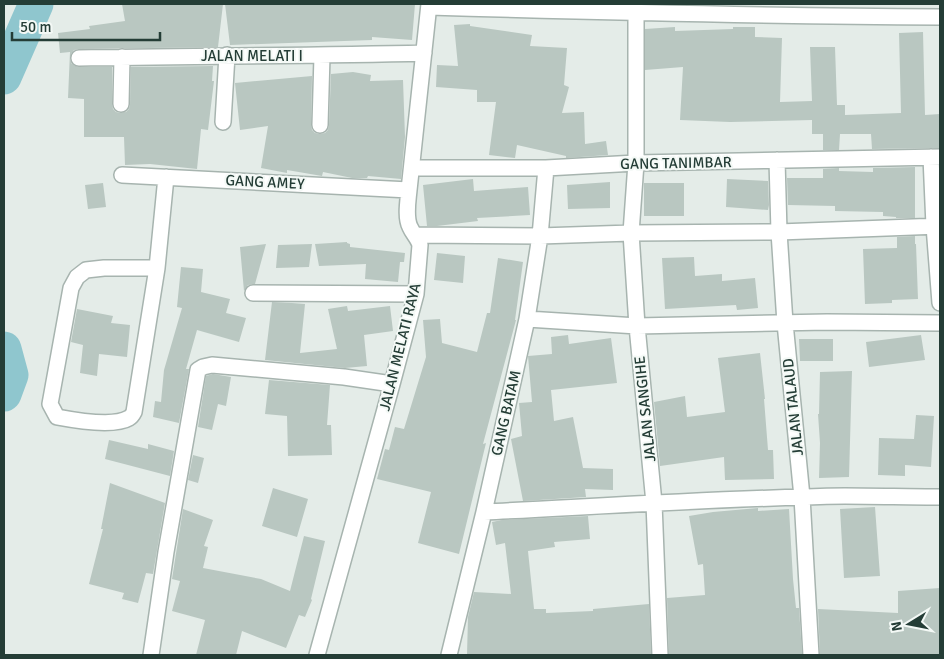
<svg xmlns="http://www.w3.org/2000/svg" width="944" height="659" font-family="Signika,sans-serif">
	<rect width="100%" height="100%" fill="#e4ece8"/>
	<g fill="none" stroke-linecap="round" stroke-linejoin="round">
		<path stroke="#8fc6ce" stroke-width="35" d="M 4,77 L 36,4
			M 4,349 L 11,375 L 4,394"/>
	</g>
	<path fill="#b9c7c1" d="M 122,4 L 223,4 L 218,47 L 79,49 L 74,50 L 71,54 L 70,58 L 71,63 L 75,66 L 79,67 L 112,67 L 112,104 L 113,109 L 116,112 L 120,113 L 126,112 L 129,109 L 130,105 L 131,67 L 213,66 L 212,81 L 214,81 L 208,130 L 201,129 L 197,169 L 150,164 L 125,165 L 124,137 L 84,137 L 84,99 L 68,98 L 70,52 L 60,53 L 58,33 L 90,29 L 89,26 L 125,21 Z
		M 225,4 L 415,4 L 412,40 L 372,37 L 372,40 L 230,45 Z
		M 470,24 L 470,26 L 532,35 L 530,46 L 567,48 L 564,85 L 569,87 L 562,113 L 584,112 L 585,144 L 606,141 L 608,155 L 566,158 L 566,156 L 517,145 L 515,158 L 489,155 L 496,102 L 477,102 L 477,90 L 436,87 L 437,65 L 458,66 L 454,25 Z
		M 675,27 L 675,31 L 733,29 L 733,27 L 755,27 L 755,37 L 782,38 L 780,102 L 812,101 L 810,47 L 835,47 L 837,105 L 845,105 L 845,115 L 901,113 L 899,33 L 923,32 L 925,115 L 940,114 L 940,148 L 872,149 L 871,134 L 840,134 L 839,150 L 823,150 L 823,134 L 812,134 L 812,120 L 730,122 L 680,120 L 683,67 L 645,70 L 645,29 Z
		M 353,72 L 371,75 L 370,81 L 403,80 L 405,137 L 401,179 L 368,176 L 367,178 L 352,178 L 323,172 L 322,176 L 287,170 L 287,173 L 261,168 L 268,126 L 240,130 L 235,83 L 312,76 L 311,125 L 312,130 L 315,133 L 320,134 L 325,133 L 328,130 L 329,125 L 331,74 Z
		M 915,167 L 915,218 L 896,218 L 896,217 L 883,216 L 883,212 L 835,211 L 835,206 L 788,205 L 787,178 L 823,178 L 823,169 L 839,168 L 839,171 L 873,172 L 873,168 Z
		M 473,179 L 474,191 L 528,187 L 530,215 L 477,218 L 478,221 L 437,226 L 427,226 L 423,185 Z
		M 727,179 L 768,181 L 769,205 L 768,210 L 726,207 Z
		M 610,182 L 610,208 L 568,209 L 567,185 Z
		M 103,183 L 106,207 L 88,209 L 85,185 Z
		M 644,183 L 684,183 L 684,216 L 644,216 Z
		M 915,236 L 915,244 L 916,244 L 918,299 L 892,300 L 892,303 L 865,304 L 863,249 L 897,248 L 897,237 Z
		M 347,242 L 347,243 L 350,244 L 350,247 L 405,253 L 404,262 L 400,262 L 398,282 L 365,279 L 366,264 L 319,266 L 315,244 Z
		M 266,244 L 255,284 L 248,285 L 244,291 L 240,247 Z
		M 312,244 L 309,267 L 276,268 L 278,245 Z
		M 437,253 L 465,256 L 463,283 L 434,280 Z
		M 694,257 L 695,276 L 722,274 L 722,281 L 755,278 L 758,308 L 737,310 L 736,305 L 665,309 L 662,258 Z
		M 498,258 L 523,262 L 515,320 L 516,320 L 483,444 L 486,443 L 459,554 L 418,543 L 431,492 L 377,479 L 385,449 L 389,450 L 395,427 L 404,429 L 426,357 L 423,320 L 440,319 L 442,343 L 477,352 L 487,313 L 490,313 Z
		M 181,267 L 203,269 L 201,292 L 230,299 L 226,313 L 246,318 L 239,342 L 197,330 L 186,369 L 189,369 L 179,423 L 153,417 L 155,401 L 161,402 L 164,370 L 182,308 L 177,307 Z
		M 272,302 L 292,303 L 305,304 L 300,353 L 337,349 L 328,309 L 347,306 L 348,311 L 390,306 L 393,331 L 364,335 L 367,366 L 345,368 L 265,360 Z
		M 77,309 L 113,316 L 111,323 L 130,325 L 127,357 L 99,354 L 97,376 L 80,373 L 83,345 L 71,342 Z
		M 568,335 L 569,344 L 611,338 L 617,383 L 551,390 L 554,421 L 573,417 L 583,468 L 613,469 L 613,490 L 585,489 L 586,497 L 523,501 L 511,439 L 522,436 L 519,403 L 532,402 L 528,356 L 552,354 L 551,337 Z
		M 921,335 L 925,360 L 869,367 L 866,342 Z
		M 799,339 L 833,339 L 833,361 L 800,361 Z
		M 760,353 L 765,399 L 764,399 L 768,450 L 773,450 L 774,479 L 725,480 L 724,457 L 660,466 L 654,402 L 685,396 L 687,417 L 725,412 L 718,358 Z
		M 852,371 L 849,477 L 819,478 L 820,443 L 818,414 L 819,414 L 820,372 Z
		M 213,374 L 231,377 L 226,406 L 218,404 L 212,430 L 198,427 L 206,376 Z
		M 269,380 L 330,385 L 327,425 L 331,425 L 332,455 L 288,456 L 287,416 L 265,414 Z
		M 916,415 L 934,416 L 931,467 L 905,465 L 905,476 L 878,475 L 879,438 L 914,439 Z
		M 109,440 L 148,449 L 148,444 L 174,451 L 170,476 L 105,459 Z
		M 193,455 L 204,458 L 198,483 L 188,480 Z
		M 110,483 L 165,503 L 153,574 L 146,573 L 138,603 L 122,599 L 124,593 L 89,584 L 103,529 L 101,529 Z
		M 273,488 L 308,499 L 297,537 L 262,526 Z
		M 875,507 L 880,576 L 844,578 L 840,509 Z
		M 758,508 L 758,511 L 789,509 L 793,579 L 796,608 L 799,608 L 802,654 L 776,655 L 669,655 L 667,598 L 705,595 L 703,564 L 698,565 L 689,516 L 713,512 Z
		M 183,509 L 213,520 L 204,546 L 208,547 L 203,568 L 261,579 L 290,591 L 304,536 L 325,541 L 311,599 L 312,600 L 305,617 L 299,615 L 286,648 L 242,631 L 236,655 L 196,655 L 205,620 L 172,611 L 180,581 L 172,579 Z
		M 588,516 L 590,539 L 554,542 L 555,547 L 528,551 L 534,609 L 546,609 L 546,613 L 593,611 L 593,609 L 649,604 L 651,655 L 467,655 L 468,617 L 474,592 L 511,594 L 505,543 L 496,545 L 492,522 L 502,520 Z
		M 940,588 L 940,655 L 820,655 L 818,609 L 898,613 L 898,591 Z"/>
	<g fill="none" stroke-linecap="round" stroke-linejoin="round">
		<defs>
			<path id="street" d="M 429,7 C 599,12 770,16 940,17
				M 636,13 L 636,163 L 631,233 L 637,326 L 654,503 L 660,655
				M 79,58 C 194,56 309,56 424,53
				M 121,104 L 122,57
				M 223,122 L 227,55
				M 320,125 L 322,56
				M 931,157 L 934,226 L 940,303
				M 777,160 L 779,232 L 785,323 L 802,497 L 811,655
				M 412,168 L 546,168 L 636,163 L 940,157
				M 122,175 L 409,190
				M 416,235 L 540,236 L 631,233 L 779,232 L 940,226
				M 157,268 L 104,268 L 86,270 L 77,277 L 71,288 L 50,404 L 57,417 C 73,420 114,427 129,418 C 131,417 133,414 134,412 L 157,268 L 166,177
				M 253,293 L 416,294
				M 527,319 L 637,326 L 827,322 L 940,323
				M 484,512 C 605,506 725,498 845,496 C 877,496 909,497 940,497
				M 151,655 L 166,552 L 198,370 L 203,367 L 212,365 L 344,377 L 392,384
				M 317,655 L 392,384 L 416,294 L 420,245 C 418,238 413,234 410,227 C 405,217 408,201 409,190 L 429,4
				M 449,655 L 484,512 L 527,319 L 540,236 L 546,168"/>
		</defs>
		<use href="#street" stroke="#a7b4af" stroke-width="18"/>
		<use href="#street" stroke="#fff" stroke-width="15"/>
	</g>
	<g text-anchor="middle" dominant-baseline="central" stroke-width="4" stroke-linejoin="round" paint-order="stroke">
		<g font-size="15" fill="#243d36" stroke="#f4f9f6">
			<text x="252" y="56">JALAN MELATI I</text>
			<text transform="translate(676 163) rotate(-1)">GANG TANIMBAR</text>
			<text transform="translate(265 182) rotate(3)">GANG AMEY</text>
			<text transform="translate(400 347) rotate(-76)">JALAN MELATI RAYA</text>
			<text transform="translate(793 407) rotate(-96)">JALAN TALAUD</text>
			<text transform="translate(645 409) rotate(-96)">JALAN SANGIHE</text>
			<text transform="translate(506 413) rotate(-77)">GANG BATAM</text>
		</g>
	</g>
	<rect width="944" height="659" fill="none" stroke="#243d36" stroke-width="10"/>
	<g transform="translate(909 624) rotate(260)" stroke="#f4f9f6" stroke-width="4" paint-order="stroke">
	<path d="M0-4L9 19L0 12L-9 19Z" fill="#243d36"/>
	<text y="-8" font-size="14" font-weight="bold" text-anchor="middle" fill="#243d36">N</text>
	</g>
	<path d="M12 32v8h148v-8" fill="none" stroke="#243d36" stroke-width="2.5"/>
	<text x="20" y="32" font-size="15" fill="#243d36" stroke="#f4f9f6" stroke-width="4" paint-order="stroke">50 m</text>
</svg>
